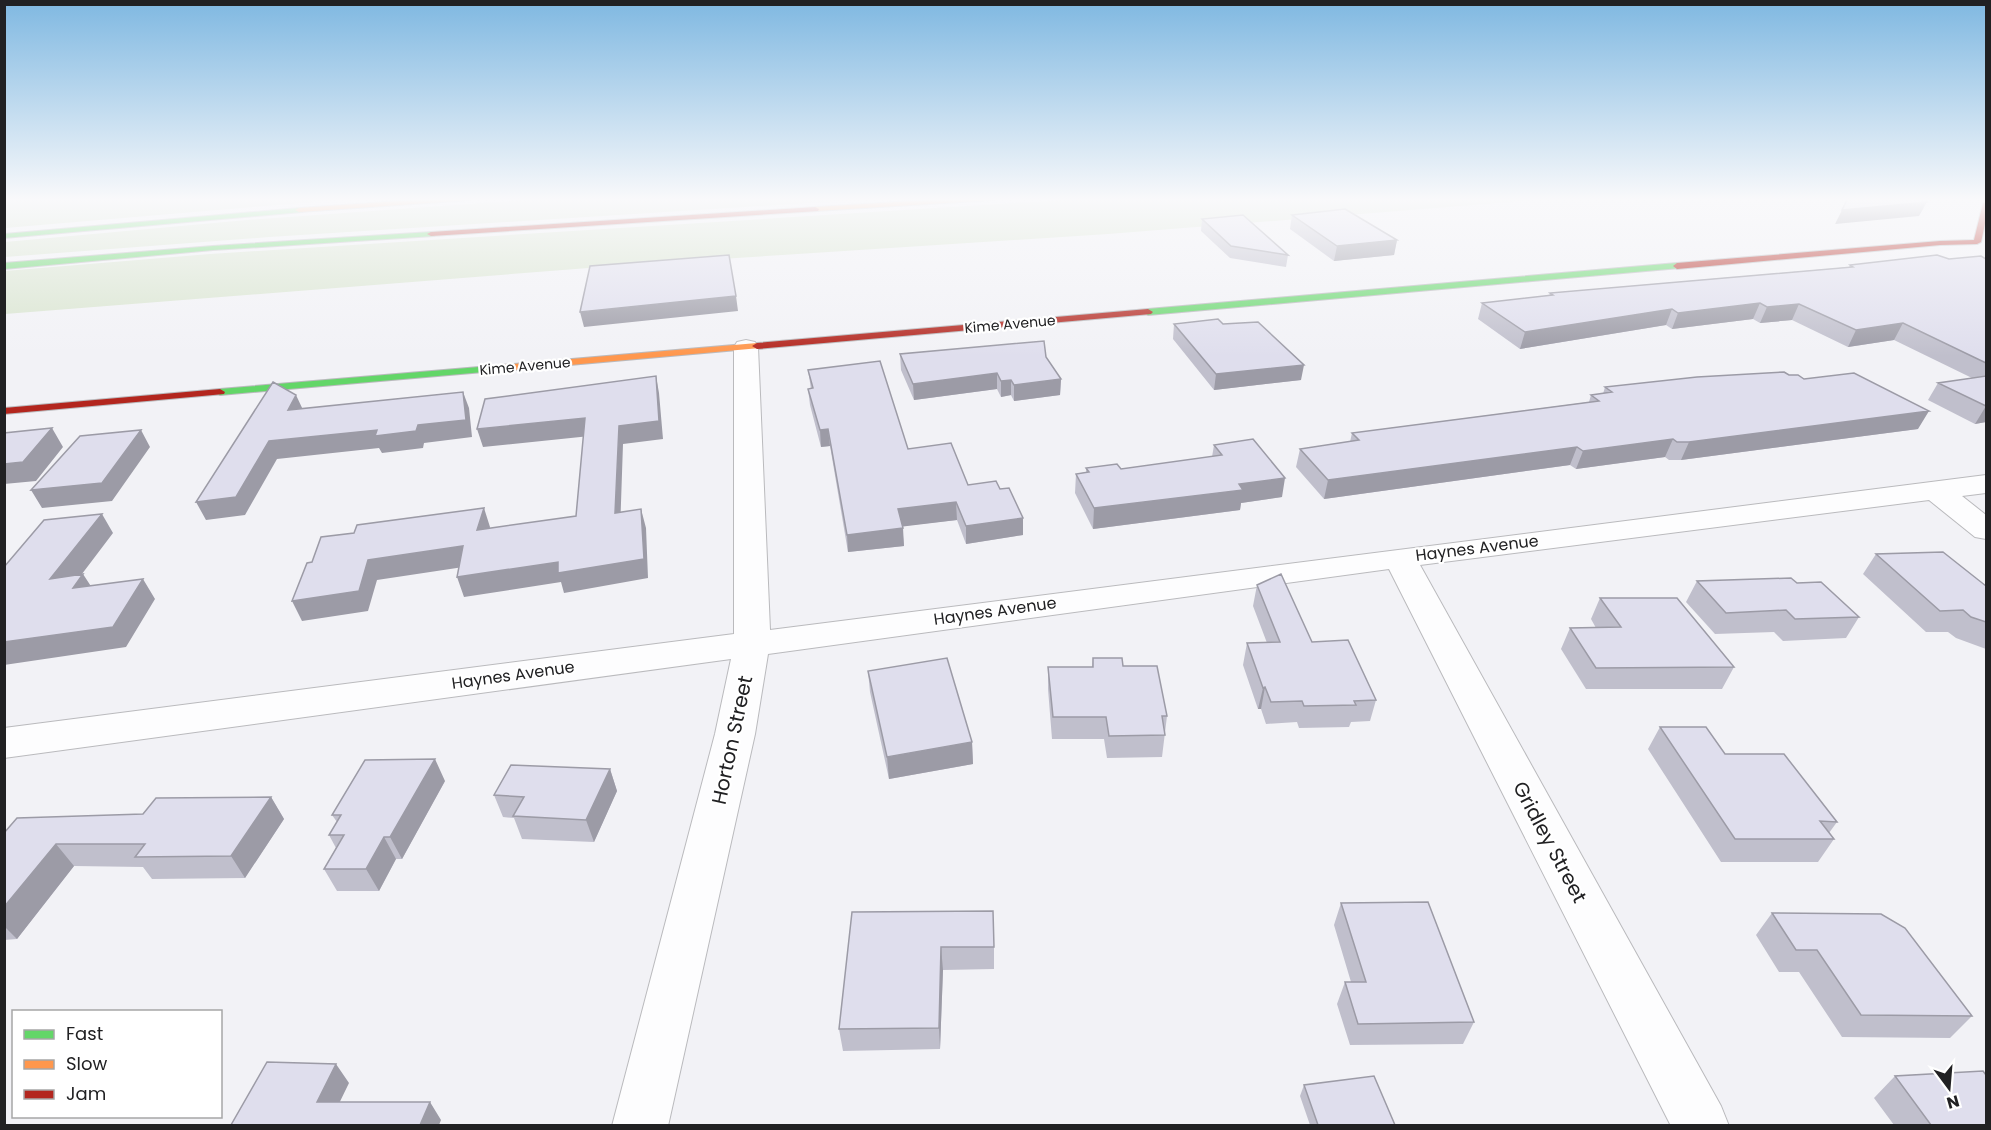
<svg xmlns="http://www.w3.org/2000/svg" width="1991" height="1130" font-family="Poppins,sans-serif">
	<rect width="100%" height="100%" fill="#f2f2f6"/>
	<path fill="#d8e4ce" d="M 4,198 L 359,198 L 5,228 Z
		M 550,198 L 887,198 L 269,237 L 5,257 L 5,242 L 247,220 Z
		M 1094,198 L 1562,198 L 1108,234 L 627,265 L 5,314 L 5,271 L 210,254 Z"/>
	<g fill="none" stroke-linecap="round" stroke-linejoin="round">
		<defs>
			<path id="street" d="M 746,340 L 755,342 L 758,347 L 770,630 L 1986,475 L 1986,493 L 1962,496 L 1986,515 L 1986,539 L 1975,537 L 1929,500 L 1420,565 L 1721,1106 L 1729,1126 L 1671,1126 L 1389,569 L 768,654 L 755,734 L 668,1126 L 612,1126 L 715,734 L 731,659 L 4,758 L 4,728 L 734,634 L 734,347 L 737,342 Z"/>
			<path id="fast" d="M 299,208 L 303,210 L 302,212 L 4,238 L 4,234 Z
				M 431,232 L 434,232 L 434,236 L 213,250 L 4,269 L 4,263 L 213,246 Z
				M 1677,263 L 1680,264 L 1680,268 L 1148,315 L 1143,312 L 1148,309 Z
				M 491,366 L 495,367 L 495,371 L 220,395 L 215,392 L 220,389 Z"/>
			<path id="slow" d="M 442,198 L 474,198 L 470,200 L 299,212 L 295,210 L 299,208 Z
				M 961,198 L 997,198 L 993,200 L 815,211 L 811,209 L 815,207 Z
				M 757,343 L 760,344 L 760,348 L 491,372 L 486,369 L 491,366 Z"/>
			<path id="jam" d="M 1983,203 L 1986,203 L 1986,219 L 1981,242 L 1977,244 L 1940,245 L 1677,269 L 1673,266 L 1677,263 L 1940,241 L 1974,240 Z
				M 815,207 L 819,209 L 818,211 L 431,236 L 427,234 L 431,232 Z
				M 1148,309 L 1153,312 L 1151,314 L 757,349 L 752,346 L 757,343 Z
				M 220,389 L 225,392 L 224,394 L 4,414 L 4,408 Z"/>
		</defs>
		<use href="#street" stroke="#bababd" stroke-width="2"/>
		<use href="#fast" stroke="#bababd" stroke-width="2"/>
		<use href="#slow" stroke="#bababd" stroke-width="2"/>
		<use href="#jam" stroke="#bababd" stroke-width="2"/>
		<use href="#street" fill="#fdfdfe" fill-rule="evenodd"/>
		<use href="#fast" fill="#63d668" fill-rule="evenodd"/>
		<use href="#slow" fill="#ff974d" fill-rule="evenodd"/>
		<use href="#jam" fill="#b3261e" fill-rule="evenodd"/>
	</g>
	<path fill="#c0bfcc" d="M 1292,215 L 1397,240 L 1394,255 L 1334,261 L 1290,229 Z
		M 1202,219 L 1288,255 L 1286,267 L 1230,258 L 1201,231 Z
		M 1949,259 L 1986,259 L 1986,422 L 1975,424 L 1928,400 L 1938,383 L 1972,378 L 1894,340 L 1848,347 L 1792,320 L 1760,323 L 1753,319 L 1672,329 L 1666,325 L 1520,349 L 1478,319 L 1482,303 L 1549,296 L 1550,293 L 1849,267 L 1850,265 Z
		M 1174,324 L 1223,324 L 1301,380 L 1214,390 L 1173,339 Z
		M 900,354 L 1046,357 L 1061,379 L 1060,395 L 1014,401 L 1011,395 L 1001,397 L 997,389 L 914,400 L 901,370 Z
		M 808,370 L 908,449 L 968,485 L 1000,489 L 1023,535 L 966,544 L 957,520 L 902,526 L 904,546 L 848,552 L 830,446 L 821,447 L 810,405 L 808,389 L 811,389 Z
		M 1789,375 L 1804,379 L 1918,429 L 1681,460 L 1669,460 L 1665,457 L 1576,469 L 1570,465 L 1324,499 L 1296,467 L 1300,449 L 1350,442 L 1352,433 L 1589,402 L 1591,395 L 1603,394 L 1605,387 Z
		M 1214,445 L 1282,497 L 1241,503 L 1240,510 L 1093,529 L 1075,493 L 1076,474 L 1086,472 L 1086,468 L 1121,469 L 1212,457 Z
		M 1876,554 L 1986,586 L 1986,649 L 1956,638 L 1948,632 L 1926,632 L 1863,574 Z
		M 1697,581 L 1859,617 L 1846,638 L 1783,641 L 1774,632 L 1715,634 L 1686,602 Z
		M 1257,585 L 1312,642 L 1376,700 L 1370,721 L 1351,722 L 1349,727 L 1299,728 L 1297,722 L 1266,724 L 1261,709 L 1258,709 L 1243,665 L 1247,643 L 1267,643 L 1253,606 Z
		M 1600,598 L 1734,667 L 1722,689 L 1586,689 L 1561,649 L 1570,628 L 1596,628 L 1591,619 Z
		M 1093,658 L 1123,666 L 1167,716 L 1162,757 L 1107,758 L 1104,739 L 1052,739 L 1048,689 L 1048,667 L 1092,667 Z
		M 868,671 L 972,742 L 973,764 L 889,779 L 870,692 Z
		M 1660,727 L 1725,754 L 1837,822 L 1829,833 L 1834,839 L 1818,862 L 1721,862 L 1648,749 Z
		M 610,769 L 617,791 L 594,842 L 522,839 L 514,818 L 503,817 L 494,795 Z
		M 445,781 L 402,859 L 396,859 L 379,891 L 337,891 L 324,869 L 336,848 L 329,835 L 337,822 L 332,815 Z
		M 271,797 L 284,819 L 245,878 L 152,879 L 143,867 L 74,866 L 17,939 L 4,940 L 4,833 Z
		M 1341,903 L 1474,1022 L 1463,1044 L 1350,1045 L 1337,1004 L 1345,982 L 1351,982 L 1334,925 Z
		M 852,912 L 994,947 L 994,969 L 943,970 L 940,1049 L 843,1051 L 839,1029 Z
		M 1772,913 L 1972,1016 L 1950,1038 L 1842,1037 L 1799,972 L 1779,972 L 1756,935 Z
		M 1895,1076 L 1986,1125 L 1894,1125 L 1874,1098 Z
		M 1304,1085 L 1395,1125 L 1310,1125 L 1300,1096 Z"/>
	<path fill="#9c9ba6" d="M 1927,202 L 1919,216 L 1835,224 L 1842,210 Z
		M 1397,240 L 1394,255 L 1334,261 L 1337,246 Z
		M 736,296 L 738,311 L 584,327 L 580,312 Z
		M 1760,303 L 1753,319 L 1672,329 L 1678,313 Z
		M 1799,304 L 1792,320 L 1760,323 L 1767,307 Z
		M 1672,309 L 1666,325 L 1520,349 L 1525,332 Z
		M 1903,323 L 1894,340 L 1848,347 L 1856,330 Z
		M 1304,365 L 1301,380 L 1214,390 L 1216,374 Z
		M 997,373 L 997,389 L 914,400 L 913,384 Z
		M 656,376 L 659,393 L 663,439 L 623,444 L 620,532 L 615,513 L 619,426 Z
		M 1061,379 L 1060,395 L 1014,401 L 1014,385 Z
		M 1011,380 L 1011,395 L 1001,397 L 1001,381 Z
		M 463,392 L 469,408 L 472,437 L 424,443 L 423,448 L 382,453 L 379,448 L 277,459 L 245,515 L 206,520 L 196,502 L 269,441 L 418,425 Z
		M 296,395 L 304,412 L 288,410 Z
		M 1986,406 L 1986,422 L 1975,424 Z
		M 1929,411 L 1918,429 L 1681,460 L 1689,442 Z
		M 585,418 L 590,436 L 483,447 L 477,429 Z
		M 52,428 L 63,447 L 36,481 L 4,484 L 4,464 Z
		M 828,429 L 830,446 L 821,447 L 820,430 Z
		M 141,430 L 150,447 L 112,501 L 42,508 L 31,490 Z
		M 1673,439 L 1665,457 L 1576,469 L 1583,451 Z
		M 1577,447 L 1570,465 L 1324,499 L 1328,480 Z
		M 1285,478 L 1282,497 L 1241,503 L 1240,510 L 1093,529 L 1094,508 L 1239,484 Z
		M 956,502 L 957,520 L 899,527 L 898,509 Z
		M 484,508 L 490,527 L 484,550 L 477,530 Z
		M 641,509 L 646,528 L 648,578 L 564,593 L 561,582 L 464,597 L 457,577 L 558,562 Z
		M 102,514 L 113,533 L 63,599 L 50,579 Z
		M 1023,518 L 1023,535 L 966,544 L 966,526 Z
		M 903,528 L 904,546 L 848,552 L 847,535 Z
		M 463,546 L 470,566 L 377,580 L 368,611 L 302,621 L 292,601 L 368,560 Z
		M 83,574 L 96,594 L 73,588 Z
		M 143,579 L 155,599 L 126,647 L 4,665 L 4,642 Z
		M 1265,687 L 1261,709 L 1258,709 L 1263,688 Z
		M 972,742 L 973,764 L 889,779 L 887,757 Z
		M 435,759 L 445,781 L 402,859 L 390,837 Z
		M 610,769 L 617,791 L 594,842 L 586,820 Z
		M 271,797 L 284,819 L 245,878 L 231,856 Z
		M 384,837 L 396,859 L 379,891 L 366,869 Z
		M 56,844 L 74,866 L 17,939 L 4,926 L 4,907 Z
		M 941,947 L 943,970 L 940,1049 L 939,1028 Z
		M 336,1064 L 349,1083 L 331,1120 L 317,1102 Z
		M 430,1102 L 441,1120 L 439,1125 L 420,1125 Z"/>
	<path fill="#dfdeed" stroke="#9c9ba6" stroke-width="1.5" d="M 1848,198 L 1928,198 L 1927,202 L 1842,210 Z
		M 1345,209 L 1397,240 L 1337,246 L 1292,215 Z
		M 1243,215 L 1288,255 L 1231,246 L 1202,219 Z
		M 729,255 L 736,296 L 580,312 L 590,266 Z
		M 1937,255 L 1949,259 L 1981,256 L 1986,259 L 1986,363 L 1903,323 L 1856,330 L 1799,304 L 1767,307 L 1760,303 L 1678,313 L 1672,309 L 1525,332 L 1482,303 L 1553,295 L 1550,293 L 1853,267 L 1850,265 Z
		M 1218,319 L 1223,324 L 1258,322 L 1304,365 L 1216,374 L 1174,324 Z
		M 1044,341 L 1046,357 L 1061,379 L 1014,385 L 1011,380 L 1001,381 L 997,373 L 913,384 L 900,354 Z
		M 880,361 L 908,449 L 951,443 L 968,485 L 996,481 L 1000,489 L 1009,488 L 1023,518 L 966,526 L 956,502 L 898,509 L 903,528 L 847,535 L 828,429 L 820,430 L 808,389 L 813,388 L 808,370 Z
		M 1784,372 L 1789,375 L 1798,375 L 1804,379 L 1854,373 L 1929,411 L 1689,442 L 1677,442 L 1673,439 L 1583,451 L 1577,447 L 1328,480 L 1300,449 L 1359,440 L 1352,433 L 1599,401 L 1591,395 L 1612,392 L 1605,387 L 1697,377 Z
		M 656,376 L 659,421 L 619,426 L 615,513 L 641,509 L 644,559 L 558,573 L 558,562 L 457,577 L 463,546 L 368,560 L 359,591 L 292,601 L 307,563 L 312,562 L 321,537 L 354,533 L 357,525 L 484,508 L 477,530 L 576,516 L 585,418 L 477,429 L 485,399 Z
		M 1986,376 L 1986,406 L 1938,383 Z
		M 273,382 L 296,395 L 288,410 L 463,392 L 466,420 L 418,425 L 416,431 L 375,436 L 377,430 L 269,441 L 236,497 L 196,502 Z
		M 52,428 L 23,462 L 4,464 L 4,433 Z
		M 141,430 L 102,483 L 31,490 L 80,436 Z
		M 1253,439 L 1285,478 L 1239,484 L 1243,490 L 1094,508 L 1076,474 L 1089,472 L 1086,468 L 1117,464 L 1121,469 L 1222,455 L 1214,445 Z
		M 102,514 L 50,579 L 83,574 L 73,588 L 143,579 L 113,627 L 4,642 L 4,567 L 44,520 Z
		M 1943,552 L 1986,586 L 1986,622 L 1971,617 L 1963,610 L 1940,611 L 1876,554 Z
		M 1281,574 L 1312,642 L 1348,640 L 1376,700 L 1354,701 L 1356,705 L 1304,706 L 1302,701 L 1271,702 L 1265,687 L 1263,688 L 1247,643 L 1280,642 L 1257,585 Z
		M 1791,578 L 1797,583 L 1821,582 L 1859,617 L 1795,619 L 1786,610 L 1726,613 L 1697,581 Z
		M 1600,598 L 1677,598 L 1734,667 L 1596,668 L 1570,628 L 1621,627 Z
		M 947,658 L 972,742 L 887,757 L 868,671 Z
		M 1093,658 L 1122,658 L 1123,666 L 1157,666 L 1167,716 L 1162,716 L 1165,735 L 1109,736 L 1106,717 L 1053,717 L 1048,667 L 1093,667 Z
		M 1660,727 L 1706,727 L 1725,754 L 1784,754 L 1837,822 L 1820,821 L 1834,839 L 1735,839 Z
		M 435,759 L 390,837 L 384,837 L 366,869 L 324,869 L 344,835 L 329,835 L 341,815 L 332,815 L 365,760 Z
		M 511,765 L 610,769 L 586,820 L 513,816 L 524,797 L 494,795 Z
		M 271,797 L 231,856 L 135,857 L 145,844 L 56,844 L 4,907 L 4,833 L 17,818 L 143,814 L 156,798 Z
		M 1428,902 L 1474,1022 L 1358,1024 L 1345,982 L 1366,982 L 1341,903 Z
		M 993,911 L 994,947 L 941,947 L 939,1028 L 839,1029 L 852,912 Z
		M 1772,913 L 1881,914 L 1905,928 L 1972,1016 L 1861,1015 L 1817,950 L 1796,950 Z
		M 267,1062 L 336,1064 L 317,1102 L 430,1102 L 420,1125 L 231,1125 Z
		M 1983,1071 L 1986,1075 L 1986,1125 L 1931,1125 L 1895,1076 Z
		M 1374,1076 L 1395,1125 L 1318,1125 L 1304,1085 Z"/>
	<linearGradient id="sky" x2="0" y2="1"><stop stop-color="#7fb8e1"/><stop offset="0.56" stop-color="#f9f9fb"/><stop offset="1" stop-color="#f9f9fb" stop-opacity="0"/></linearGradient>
	<rect width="1991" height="356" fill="url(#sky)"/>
	<g text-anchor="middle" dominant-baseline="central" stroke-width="4.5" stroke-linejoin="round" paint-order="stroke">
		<g font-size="14" fill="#212123" stroke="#fff">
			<text transform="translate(1010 324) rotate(-5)">Kime Avenue</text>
			<text transform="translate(525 366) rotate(-5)">Kime Avenue</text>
		</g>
		<g font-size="16" fill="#212123" stroke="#fff">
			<text transform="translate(1477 548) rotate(-7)">Haynes Avenue</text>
			<text transform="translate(995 611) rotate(-8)">Haynes Avenue</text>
			<text transform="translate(513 675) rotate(-8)">Haynes Avenue</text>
		</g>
		<g font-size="20" fill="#212123" stroke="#fff">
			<text transform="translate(732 740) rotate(-78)">Horton Street</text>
			<text transform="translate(1550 842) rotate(62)">Gridley Street</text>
		</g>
	</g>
	<rect width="1991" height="1130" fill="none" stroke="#212123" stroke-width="12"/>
	<rect x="12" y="1010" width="210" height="108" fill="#ffffff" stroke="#a6a6a7" stroke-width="1.5"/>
	<rect x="24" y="1030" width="30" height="9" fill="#63d668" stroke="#a6a6a7" stroke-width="1.5"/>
	<text x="66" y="1040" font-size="18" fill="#212123">Fast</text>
	<rect x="24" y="1060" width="30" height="9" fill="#ff974d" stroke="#a6a6a7" stroke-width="1.5"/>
	<text x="66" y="1070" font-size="18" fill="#212123">Slow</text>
	<rect x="24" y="1090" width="30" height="9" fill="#b3261e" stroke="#a6a6a7" stroke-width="1.5"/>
	<text x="66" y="1100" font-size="18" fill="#212123">Jam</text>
	<g transform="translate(1949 1088) rotate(164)" stroke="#ffffff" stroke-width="4.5" paint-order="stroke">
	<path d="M0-4.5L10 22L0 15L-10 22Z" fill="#212123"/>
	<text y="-9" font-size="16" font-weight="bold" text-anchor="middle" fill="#212123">N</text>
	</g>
</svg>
